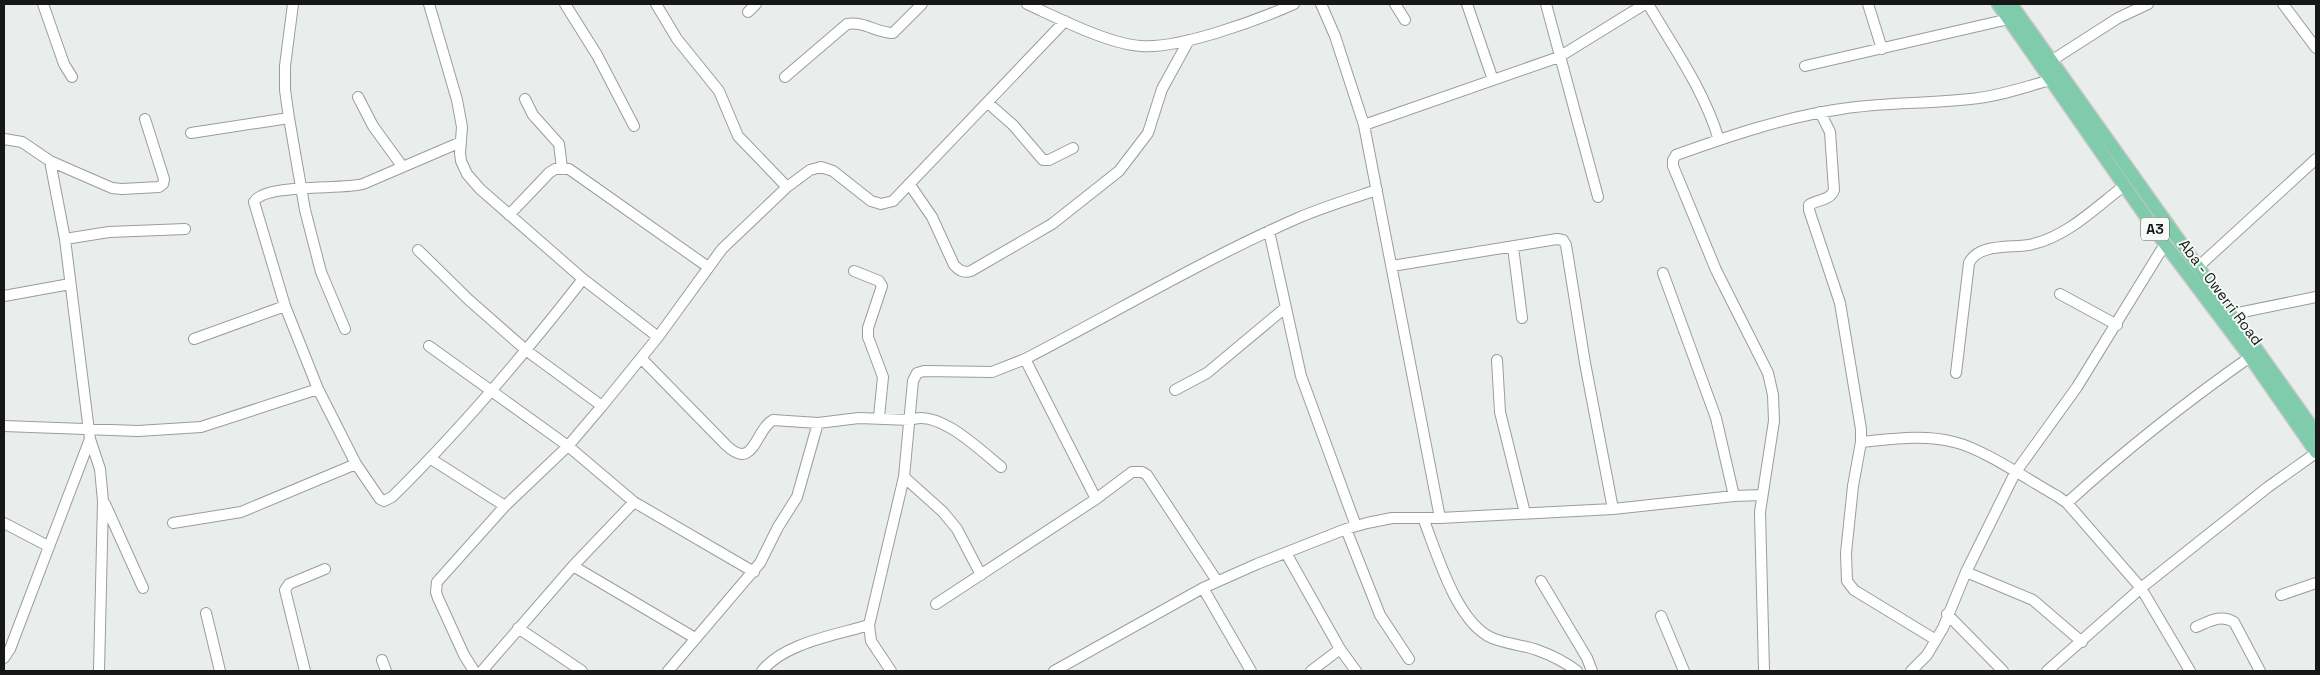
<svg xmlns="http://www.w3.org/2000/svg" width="2320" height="675" font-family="'Space Grotesk',sans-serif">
	<rect width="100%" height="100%" fill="#e9edeb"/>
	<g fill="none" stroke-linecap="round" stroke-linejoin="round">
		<defs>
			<path id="minor" d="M 43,4 L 64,64 L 72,77
				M 293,4 L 285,66 L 285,90 L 289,118 L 305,210 L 321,272 L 345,329
				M 429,4 L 457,100 L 462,127 L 460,153 L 461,161 L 467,174 L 480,189 L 583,279 L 658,337
				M 565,4 L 597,55 L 634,126
				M 656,4 L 677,39 L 719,91 L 738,136 L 787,187
				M 1027,4 C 1058,18 1108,44 1141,46 C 1180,49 1258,20 1294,4
				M 1321,4 L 1335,36 L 1364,125 L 1440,518
				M 1395,4 L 1405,20
				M 1467,4 L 1493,80
				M 1546,4 L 1598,197
				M 1648,4 C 1674,48 1704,90 1719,140
				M 1868,4 L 1882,49
				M 2283,4 L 2316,48
				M 748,12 L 756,4
				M 2051,61 L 2118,18 L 2148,4
				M 1805,66 L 2009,19
				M 785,77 L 847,24 C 864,21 877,33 893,33 L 922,4
				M 358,97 L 373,126 L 402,166
				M 525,99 L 533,115 L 559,144 L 562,168
				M 988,103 L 1013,125 L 1043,160 L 1049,160 L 1073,148
				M 1820,112 L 1830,132 L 1834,190 C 1830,201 1818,199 1809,205 L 1809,210 L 1840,303 L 1861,429 L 1861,442 L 1853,486 L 1846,553 L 1847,581 L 1854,590 L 1936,640
				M 1364,125 L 1559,57 L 1645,4
				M 191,133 L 289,118
				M 4,139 L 22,142 L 50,161 L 112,188 L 122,189 L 159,187 L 163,184 L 164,179 L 145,119
				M 461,142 L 363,184 C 342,190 264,183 254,202 L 285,306 L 318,389 L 356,464 L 380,499 L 384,501 L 392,497 C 461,429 523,356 583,279
				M 910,185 L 932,217 L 954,265 C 960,271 963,273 971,271 L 1052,224 L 1119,171 L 1148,133 L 1162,89 L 1189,40
				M 509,215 L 549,173 L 555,169 L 569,169 L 708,267
				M 1269,231 L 1301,376 L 1356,526
				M 65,239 L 109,232 L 185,229
				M 1513,247 L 1522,318
				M 418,250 L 469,300 L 527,351 L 602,406
				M 1392,266 L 1557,239 L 1563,240 L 1566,245 L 1585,363 L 1613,509
				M 2199,266 L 2316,159
				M 854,271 L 879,281 L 882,286 L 868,328 L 868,337 L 883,377 L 879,417
				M 1663,273 L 1716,418 L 1734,496
				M 2060,294 L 2117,325
				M 4,296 L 70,284
				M 2233,314 L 2316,297
				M 194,339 L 285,306
				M 429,346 L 568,446 L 634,502 L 754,572
				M 641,358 L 726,445 C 754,472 755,430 773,420 L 818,423 L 859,418 L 910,420 C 938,408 980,450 1001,467
				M 1025,359 L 1096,499
				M 1497,360 L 1500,412 L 1525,513
				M 1956,373 L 1969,263 C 1979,242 2014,249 2033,244 C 2068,236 2097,206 2124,186
				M 1175,390 L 1207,373 L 1285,308
				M 4,426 L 138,431 L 201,427 L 318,389
				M 90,439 L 100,469 L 103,501 L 99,671
				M 1861,442 C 1892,439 1924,434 1954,442 C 1984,449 2028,480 2057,496 L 2067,503 L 2141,588 L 2190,671
				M 431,459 L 505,506
				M 904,477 L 943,512 L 957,529 L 981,575
				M 2067,503 C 2125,450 2186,402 2250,357
				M 105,504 L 143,588
				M 1423,518 C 1437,553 1456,622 1492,638 C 1506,644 1523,645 1537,650 C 1551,655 1565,662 1577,671
				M 4,523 L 48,546
				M 173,523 L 241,512 L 356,464
				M 1346,529 L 1380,615 L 1409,659
				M 1286,553 L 1340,649 L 1356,671
				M 573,566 L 695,638
				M 1966,572 L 2033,600 L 2082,642
				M 1541,581 L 1587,658 L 1592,671
				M 1203,588 L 1251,671
				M 2281,595 L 2316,583
				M 936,604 L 1096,499 L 1132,472 L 1142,472 L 1147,475 L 1217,581
				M 206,613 L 220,671
				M 1947,614 L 2003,671
				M 1661,616 L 1684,671
				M 2196,627 C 2210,621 2221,614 2234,622 L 2260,671
				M 518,628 L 582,671
				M 4,658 L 10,649 L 90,439 L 65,239 L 50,161
				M 382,660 L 386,671
				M 305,671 L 285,590 L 289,584 L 325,569
				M 474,671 L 464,655 L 438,598 L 436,592 L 437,582 L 505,506 L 568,446 L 602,406 L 658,337 L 722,249 L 787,187 L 810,170 L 821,167 L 833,171 L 871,201 L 881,204 L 893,201 L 1065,21
				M 482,671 L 573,566 L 634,502
				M 668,671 L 760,563 L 778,527 L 797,497 L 818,423
				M 762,671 C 784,643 836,635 869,625
				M 891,671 L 871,641 L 869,625 L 904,477 L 913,381 L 917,373 L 924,371 L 992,372 L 1025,359 C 1116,312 1204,259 1298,218 C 1324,207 1350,199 1377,190
				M 1054,671 L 1203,588 L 1257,564 L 1346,529 L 1367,523 L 1392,518 L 1440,518 L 1613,509 L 1734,496 L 1762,495
				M 1311,671 L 1340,649
				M 1764,671 L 1760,512 L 1774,421 L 1773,395 L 1768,373 L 1716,270 L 1673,166 L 1673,160 L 1676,155 C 1729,136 1785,117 1841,109 C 1883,102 1927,104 1970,99 C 1997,97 2024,87 2051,80
				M 1911,671 L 1927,655 L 1943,628 L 1966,572 L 2015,473 L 2077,387 L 2165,244
				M 2047,671 L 2141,588 L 2268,487 L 2316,453"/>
			<path id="major" d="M 1998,4 L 2165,244 L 2250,357 L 2316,452
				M 2011,4 L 2316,433"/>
		</defs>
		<use href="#minor" stroke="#9a9e9b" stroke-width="12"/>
		<use href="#major" stroke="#c7c7c7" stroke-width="15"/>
		<use href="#minor" stroke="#fff" stroke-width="10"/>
		<use href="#major" stroke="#7fcbac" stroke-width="12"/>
	</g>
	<g text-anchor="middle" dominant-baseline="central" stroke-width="4" stroke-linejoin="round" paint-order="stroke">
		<rect fill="#f6fbf8" stroke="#595b5a" stroke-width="1" x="2141" y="217.5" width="28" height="23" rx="4"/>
		<g font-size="14" font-weight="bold" fill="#161716">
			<text x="2155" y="229">A3</text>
		</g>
		<g font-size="15" fill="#161716" stroke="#f6fbf8">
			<text transform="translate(2221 292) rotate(53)">Aba - Owerri Road</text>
		</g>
	</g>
	<rect width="2320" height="675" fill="none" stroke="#161716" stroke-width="10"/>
</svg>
